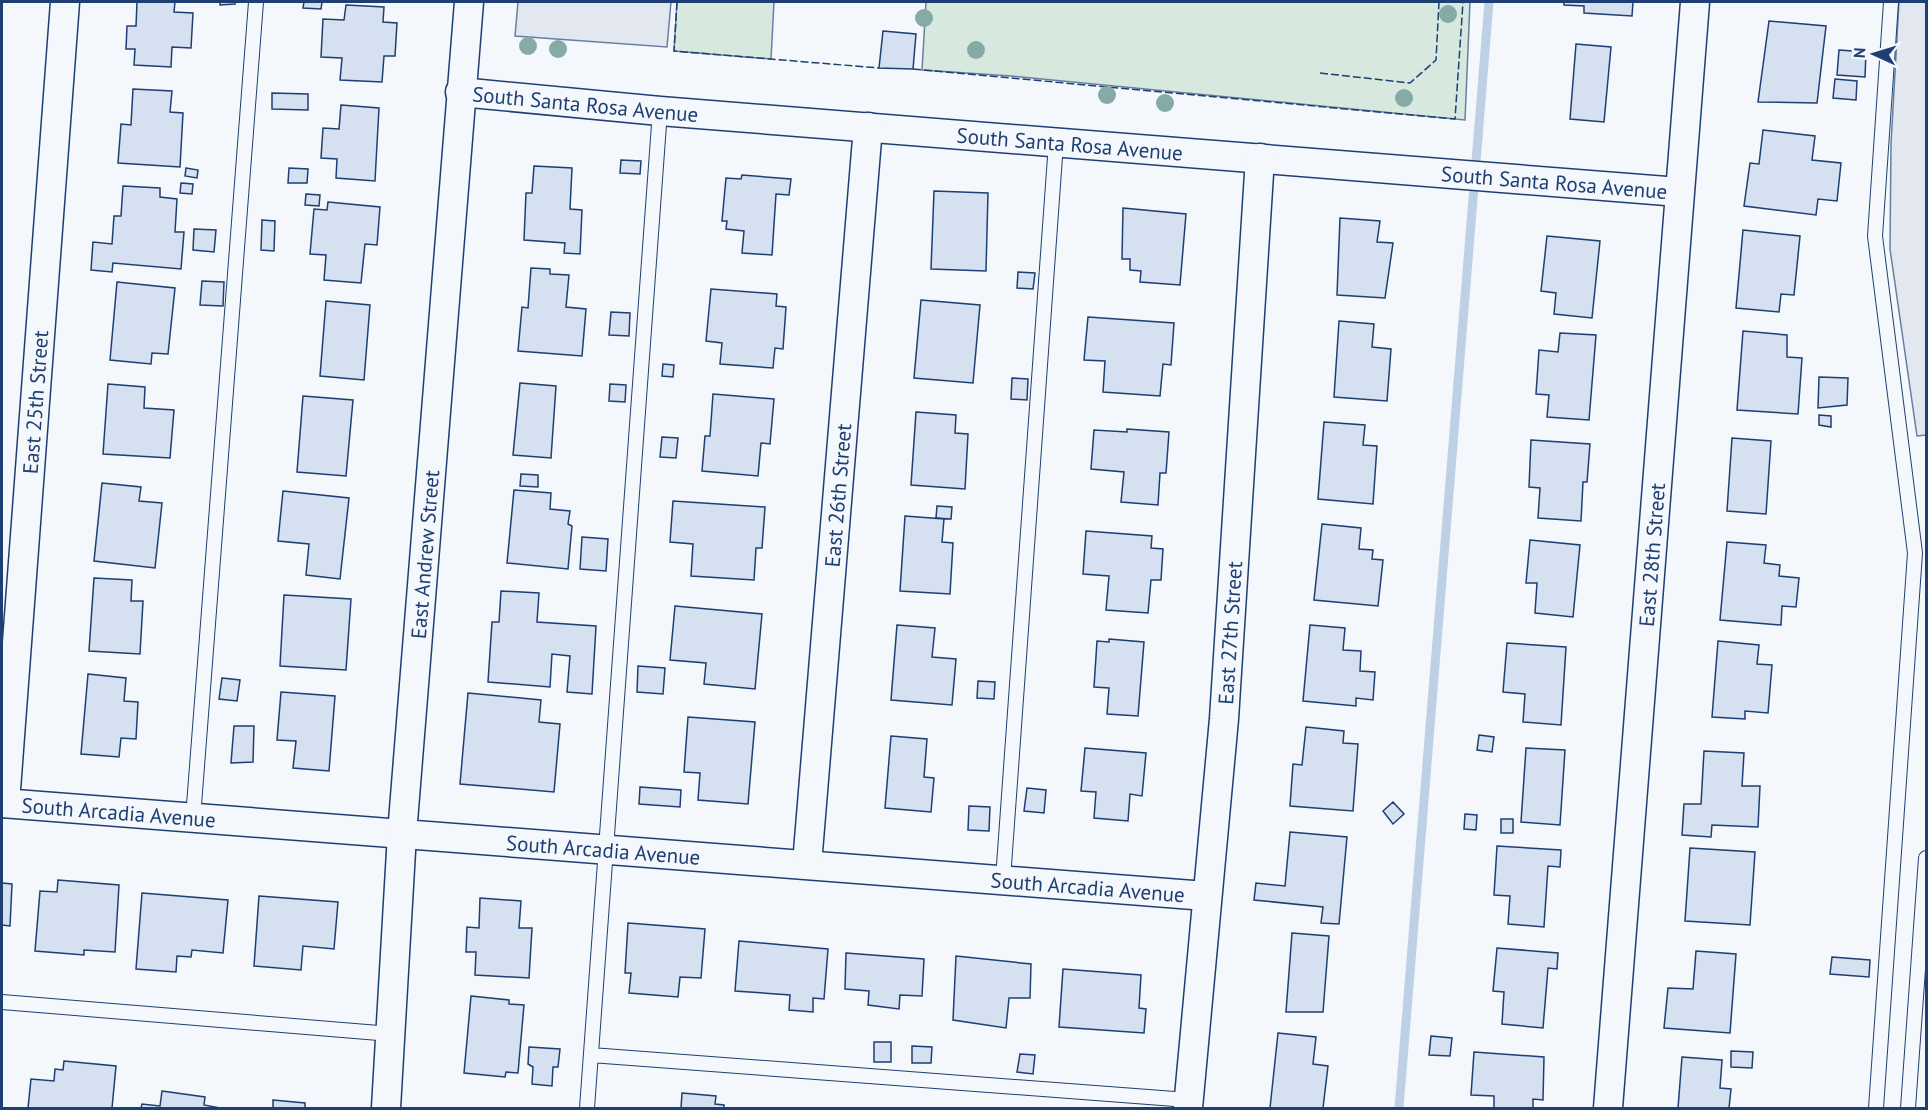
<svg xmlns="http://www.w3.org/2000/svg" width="1928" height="1110" font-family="'PT Sans',sans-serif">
	<rect width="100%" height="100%" fill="#f4f7fb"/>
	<path fill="#d7e8df" stroke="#687fa3" stroke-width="1.5" d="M 677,2 L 774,2 L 771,59 L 674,51 Z
		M 926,2 L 1470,2 L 1465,120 L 1011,76 L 922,70 Z"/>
	<path fill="#e3e8f0" stroke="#687fa3" stroke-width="1.5" d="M 518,2 L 671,2 L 667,47 L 515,36 Z
		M 1899,2 L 1926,2 L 1926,435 L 1917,436 L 1890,249 L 1891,144 Z"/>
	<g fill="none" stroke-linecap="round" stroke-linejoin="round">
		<path stroke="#bed0e5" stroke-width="9" d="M 1399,1108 L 1489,2"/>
	</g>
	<path fill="#d5e0f0" stroke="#1d3f73" stroke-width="1.5" d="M 137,2 L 175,2 L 174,12 L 193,13 L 191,48 L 172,47 L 171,67 L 134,65 L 135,49 L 126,49 L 127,26 L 136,26 Z
		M 220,2 L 235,2 L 235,4 L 220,5 Z
		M 304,2 L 322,2 L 321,9 L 303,8 Z
		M 1564,2 L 1633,2 L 1632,16 L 1584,13 L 1584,6 L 1564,5 Z
		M 346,5 L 384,7 L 383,22 L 397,23 L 395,56 L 384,56 L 382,82 L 340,80 L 342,58 L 321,57 L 323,19 L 344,20 Z
		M 1769,21 L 1826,26 L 1817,103 L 1758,102 Z
		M 883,31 L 916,34 L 913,69 L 879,68 Z
		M 1576,44 L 1611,47 L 1604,122 L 1570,119 Z
		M 1839,50 L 1866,52 L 1865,77 L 1837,75 Z
		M 1835,79 L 1857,81 L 1856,100 L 1833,98 Z
		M 133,89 L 172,91 L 170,112 L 183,113 L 180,167 L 118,163 L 121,124 L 131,125 Z
		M 272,93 L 308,94 L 308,110 L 272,109 Z
		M 341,105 L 379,108 L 375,181 L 336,178 L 337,159 L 321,158 L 323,128 L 339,129 Z
		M 1763,130 L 1815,136 L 1812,160 L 1841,163 L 1837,201 L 1818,199 L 1816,215 L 1744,206 L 1750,163 L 1759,164 Z
		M 621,160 L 641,161 L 640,174 L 620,173 Z
		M 534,166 L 572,168 L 570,209 L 582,210 L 580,254 L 564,253 L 565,243 L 524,240 L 526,193 L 532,193 Z
		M 186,168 L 198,170 L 197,178 L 185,176 Z
		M 289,168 L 308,169 L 307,183 L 288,183 Z
		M 742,175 L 791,179 L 789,195 L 776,194 L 772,255 L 742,253 L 744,231 L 726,229 L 727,221 L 722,221 L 726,178 L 741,179 Z
		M 181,183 L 193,184 L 192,194 L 180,193 Z
		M 123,186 L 160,188 L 160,197 L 177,199 L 175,232 L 184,232 L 181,269 L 113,263 L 112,272 L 91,270 L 93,242 L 112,244 L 114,216 L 121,216 Z
		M 934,191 L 988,193 L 986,271 L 931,269 Z
		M 306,194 L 320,195 L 319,206 L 305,205 Z
		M 328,202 L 380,207 L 377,245 L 365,244 L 361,283 L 324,280 L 326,255 L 310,254 L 314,209 L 327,210 Z
		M 1123,208 L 1186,214 L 1180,285 L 1140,282 L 1141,271 L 1130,270 L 1130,259 L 1122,259 Z
		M 1340,218 L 1380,221 L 1377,242 L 1393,243 L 1385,298 L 1337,295 Z
		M 262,220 L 275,221 L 274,251 L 261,250 Z
		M 194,229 L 216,230 L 214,252 L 193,250 Z
		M 1743,230 L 1800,236 L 1794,295 L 1781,294 L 1779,312 L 1736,308 Z
		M 1547,236 L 1600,241 L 1592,318 L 1554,314 L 1556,293 L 1541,291 Z
		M 531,268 L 550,269 L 550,274 L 569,275 L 566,307 L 586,309 L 582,356 L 518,351 L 522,307 L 528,308 Z
		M 1018,272 L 1035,273 L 1033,289 L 1017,288 Z
		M 202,281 L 224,282 L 223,306 L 200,305 Z
		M 117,282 L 175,288 L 168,354 L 152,353 L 151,364 L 110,360 Z
		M 711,289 L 777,294 L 776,306 L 786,307 L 783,349 L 775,348 L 773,368 L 720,364 L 722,343 L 706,341 Z
		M 921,300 L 980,305 L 973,383 L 914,378 Z
		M 326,301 L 370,305 L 364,380 L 320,376 Z
		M 611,312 L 630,313 L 629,336 L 609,335 Z
		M 1088,317 L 1174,323 L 1171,365 L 1163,364 L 1160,396 L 1103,392 L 1105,361 L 1084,360 Z
		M 1339,321 L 1374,324 L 1372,347 L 1391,349 L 1387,401 L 1334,397 Z
		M 1743,331 L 1787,335 L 1787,357 L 1802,358 L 1798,414 L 1737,410 Z
		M 1560,333 L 1596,335 L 1589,420 L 1547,417 L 1549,395 L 1536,394 L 1539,350 L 1558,352 Z
		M 663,364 L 674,365 L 673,377 L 662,376 Z
		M 1819,377 L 1848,378 L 1847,405 L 1818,408 Z
		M 1012,378 L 1028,379 L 1027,400 L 1011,399 Z
		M 520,383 L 556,386 L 551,458 L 513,455 Z
		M 108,384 L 145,387 L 144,408 L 174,410 L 170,458 L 103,454 Z
		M 610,384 L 626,385 L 625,402 L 609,401 Z
		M 713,394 L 774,399 L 770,444 L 761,443 L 758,476 L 702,471 L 705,436 L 710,436 Z
		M 303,396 L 353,400 L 346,476 L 297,472 Z
		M 916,412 L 956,415 L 955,433 L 968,434 L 965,489 L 911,485 Z
		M 1819,415 L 1831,416 L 1831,427 L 1819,425 Z
		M 1324,422 L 1365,425 L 1363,445 L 1377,446 L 1373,504 L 1318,499 Z
		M 1127,429 L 1169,432 L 1166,473 L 1160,473 L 1158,505 L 1121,502 L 1124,472 L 1091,469 L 1094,430 L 1127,432 Z
		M 662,437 L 678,438 L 676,458 L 660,457 Z
		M 1732,438 L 1771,441 L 1766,514 L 1727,511 Z
		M 1531,440 L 1590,444 L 1587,482 L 1583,482 L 1581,521 L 1538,518 L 1540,488 L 1529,487 Z
		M 521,474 L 538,475 L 538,487 L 520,486 Z
		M 102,483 L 141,487 L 139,501 L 162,503 L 155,568 L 94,561 Z
		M 514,490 L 551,493 L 550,509 L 570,511 L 568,524 L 572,526 L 568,569 L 507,563 Z
		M 283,491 L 349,498 L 340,579 L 306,575 L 309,544 L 278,541 Z
		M 673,501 L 765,507 L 762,548 L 756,548 L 754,580 L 691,576 L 693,544 L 670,542 Z
		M 937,506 L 952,507 L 951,519 L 936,518 Z
		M 905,516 L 944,519 L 942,542 L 953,543 L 950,594 L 900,591 Z
		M 1322,524 L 1361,528 L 1359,549 L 1373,550 L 1372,559 L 1383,560 L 1378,606 L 1314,600 Z
		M 1086,531 L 1152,536 L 1151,548 L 1163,549 L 1161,580 L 1151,580 L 1148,613 L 1106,610 L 1109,576 L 1083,574 Z
		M 582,537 L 608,539 L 606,571 L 580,569 Z
		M 1530,540 L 1580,545 L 1573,617 L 1535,613 L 1537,583 L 1526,583 Z
		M 1727,542 L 1766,545 L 1764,563 L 1780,565 L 1779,576 L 1799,578 L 1796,607 L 1782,606 L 1781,625 L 1720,620 Z
		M 94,578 L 132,580 L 131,601 L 143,601 L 140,654 L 89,651 Z
		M 501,591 L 539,593 L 537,622 L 596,626 L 592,694 L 567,692 L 570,656 L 552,654 L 550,687 L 488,682 L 492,622 L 499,622 Z
		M 284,595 L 351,599 L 346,670 L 280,666 Z
		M 675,606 L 762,614 L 755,689 L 704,684 L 706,663 L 670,660 Z
		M 897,625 L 935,628 L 932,657 L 956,659 L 952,705 L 891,700 Z
		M 1310,625 L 1345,628 L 1343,650 L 1361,651 L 1360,671 L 1375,672 L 1373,700 L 1356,698 L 1356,706 L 1303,701 Z
		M 1109,639 L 1144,642 L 1138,716 L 1107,714 L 1109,688 L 1094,687 L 1097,641 L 1109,642 Z
		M 1718,641 L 1759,645 L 1757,664 L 1772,665 L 1768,713 L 1745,711 L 1745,719 L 1712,717 Z
		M 1507,643 L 1566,647 L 1561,725 L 1523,722 L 1525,694 L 1503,692 Z
		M 638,666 L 665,668 L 663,694 L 637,692 Z
		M 88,674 L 126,678 L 124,701 L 138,702 L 136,739 L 121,738 L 119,757 L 81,754 Z
		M 222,678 L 240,680 L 237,701 L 219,699 Z
		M 978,681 L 995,682 L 994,699 L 977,698 Z
		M 281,692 L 335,696 L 329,771 L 293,768 L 296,741 L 277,740 Z
		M 468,693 L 541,700 L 539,722 L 560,724 L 554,792 L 460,784 Z
		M 688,717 L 755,722 L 748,804 L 698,800 L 700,773 L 684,772 Z
		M 234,726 L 254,726 L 253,762 L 231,763 Z
		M 1306,727 L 1344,731 L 1343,743 L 1358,744 L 1353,811 L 1290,806 L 1293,764 L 1302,765 Z
		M 1479,735 L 1494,737 L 1492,752 L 1477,750 Z
		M 891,736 L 927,739 L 924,777 L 934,778 L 931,812 L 885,808 Z
		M 1085,748 L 1146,753 L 1142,796 L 1130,794 L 1128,821 L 1094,818 L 1096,792 L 1081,791 Z
		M 1526,748 L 1565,750 L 1560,825 L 1521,822 Z
		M 1704,751 L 1744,753 L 1742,786 L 1760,786 L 1758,827 L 1712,825 L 1711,837 L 1682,835 L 1684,804 L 1701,804 Z
		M 640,787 L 681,790 L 680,807 L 639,804 Z
		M 1027,788 L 1046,790 L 1044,813 L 1024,811 Z
		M 1393,802 L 1404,814 L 1393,824 L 1383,811 Z
		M 969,806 L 990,807 L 989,831 L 968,830 Z
		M 1465,814 L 1477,815 L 1476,830 L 1464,829 Z
		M 1501,819 L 1513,819 L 1513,833 L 1501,833 Z
		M 1290,832 L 1347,837 L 1339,924 L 1321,923 L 1323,907 L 1254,900 L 1256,883 L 1285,886 Z
		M 1497,846 L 1561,850 L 1560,867 L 1548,866 L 1544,927 L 1508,924 L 1510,896 L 1494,895 Z
		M 1690,848 L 1755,852 L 1750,925 L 1685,921 Z
		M 58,880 L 119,885 L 115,952 L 84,950 L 84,955 L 35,951 L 40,891 L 57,892 Z
		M 2,883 L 12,884 L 10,926 L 2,925 Z
		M 142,893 L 228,900 L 223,953 L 192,950 L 191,957 L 177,956 L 176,972 L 136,969 Z
		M 259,896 L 338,902 L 334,949 L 303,946 L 301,970 L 254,966 Z
		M 480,898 L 521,901 L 519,928 L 532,928 L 529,978 L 475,975 L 476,952 L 466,952 L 467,927 L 479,928 Z
		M 628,923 L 705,929 L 701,978 L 680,977 L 678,997 L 629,993 L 631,973 L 625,973 Z
		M 1292,933 L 1329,936 L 1323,1012 L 1286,1012 Z
		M 739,941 L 828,949 L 824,999 L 813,998 L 813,1012 L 789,1010 L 790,995 L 735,991 Z
		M 1497,948 L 1558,953 L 1557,969 L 1548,968 L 1543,1028 L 1502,1024 L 1504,992 L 1493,991 Z
		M 1696,951 L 1736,954 L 1730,1033 L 1664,1028 L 1668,988 L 1693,989 Z
		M 846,953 L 924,959 L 922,996 L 900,995 L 899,1009 L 868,1005 L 869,991 L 845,989 Z
		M 956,956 L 1031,964 L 1030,998 L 1009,998 L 1006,1028 L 953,1020 Z
		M 1832,957 L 1870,960 L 1869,977 L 1830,974 Z
		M 1063,969 L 1141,975 L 1139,1008 L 1146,1009 L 1144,1033 L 1059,1027 Z
		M 471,996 L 509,1000 L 509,1004 L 524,1005 L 518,1073 L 506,1072 L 505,1077 L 464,1073 Z
		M 1278,1033 L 1316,1037 L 1313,1064 L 1328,1066 L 1323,1108 L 1270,1108 Z
		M 1431,1036 L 1452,1038 L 1450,1056 L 1429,1055 Z
		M 874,1042 L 891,1042 L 891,1062 L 874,1062 Z
		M 912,1046 L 932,1047 L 931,1063 L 912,1063 Z
		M 529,1047 L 560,1049 L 558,1067 L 553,1067 L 552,1086 L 532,1084 L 533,1067 L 528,1064 Z
		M 1731,1051 L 1753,1052 L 1752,1068 L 1731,1067 Z
		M 1474,1052 L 1544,1057 L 1543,1100 L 1533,1099 L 1533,1108 L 1494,1108 L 1494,1096 L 1471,1095 Z
		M 1020,1054 L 1035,1055 L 1033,1074 L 1017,1072 Z
		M 1682,1057 L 1722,1060 L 1720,1088 L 1731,1089 L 1729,1108 L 1678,1108 Z
		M 64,1061 L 116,1066 L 112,1108 L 28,1108 L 31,1079 L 54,1081 L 55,1069 L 63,1070 Z
		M 162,1091 L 205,1097 L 204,1105 L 220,1108 L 141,1108 L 142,1104 L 160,1106 Z
		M 682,1093 L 716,1096 L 715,1104 L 724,1105 L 724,1108 L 681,1108 Z
		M 273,1100 L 305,1103 L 305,1108 L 273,1108 Z"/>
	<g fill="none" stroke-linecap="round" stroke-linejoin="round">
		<defs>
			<path id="lane" d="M 193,818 L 256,2
				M 1003,879 L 1056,143
				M 2,1002 L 391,1034
				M 591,1055 L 1188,1100
				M 587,1108 L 660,111
				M 1876,1108 L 1915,553 L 1875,236 L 1891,2
				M 1908,1108 L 1926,858"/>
			<g id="street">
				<path id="s1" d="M 460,92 L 660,111 L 1679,192"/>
				<path id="s2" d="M 2,803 L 1206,896"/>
				<path id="s3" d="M 5,803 L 65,2"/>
				<path id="s4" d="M 807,864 L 868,127"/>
				<path id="s5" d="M 386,1108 L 402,834 L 469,2"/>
				<path id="s6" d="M 1188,1108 L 1224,719 L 1260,158"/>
				<path id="s7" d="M 1608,1108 L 1695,2"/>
			</g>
		</defs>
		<use href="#lane" stroke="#1d3f73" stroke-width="16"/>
		<use href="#street" stroke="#1d3f73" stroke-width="31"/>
		<use href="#lane" stroke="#f4f7fb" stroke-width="14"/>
		<use href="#street" stroke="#f4f7fb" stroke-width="28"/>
		<path stroke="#1d3f73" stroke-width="1.5" stroke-dasharray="8 3" stroke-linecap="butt" d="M 677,2 L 674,51 L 879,68
			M 913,69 L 1455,119 L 1463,2
			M 1320,73 L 1410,83 L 1436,60 L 1439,2"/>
	</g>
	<g fill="#86aba6">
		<circle cx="1448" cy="14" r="9"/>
		<circle cx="924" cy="18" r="9"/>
		<circle cx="528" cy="46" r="9"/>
		<circle cx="558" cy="49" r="9"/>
		<circle cx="976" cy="50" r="9"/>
		<circle cx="1107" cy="95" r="9"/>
		<circle cx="1404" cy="98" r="9"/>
		<circle cx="1165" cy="103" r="9"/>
	</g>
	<g text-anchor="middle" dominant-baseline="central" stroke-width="4.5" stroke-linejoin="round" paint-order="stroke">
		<g font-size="21" fill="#1d3f73" stroke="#f4f7fb">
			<text stroke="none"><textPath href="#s1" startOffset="126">South Santa Rosa Avenue</textPath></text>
			<text stroke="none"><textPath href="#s1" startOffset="612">South Santa Rosa Avenue</textPath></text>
			<text stroke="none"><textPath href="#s1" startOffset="1098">South Santa Rosa Avenue</textPath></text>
			<text stroke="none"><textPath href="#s3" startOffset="402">East 25th Street</textPath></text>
			<text stroke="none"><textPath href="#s4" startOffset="370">East 26th Street</textPath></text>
			<text stroke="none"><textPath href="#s5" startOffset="555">East Andrew Street</textPath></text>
			<text stroke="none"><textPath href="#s7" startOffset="555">East 28th Street</textPath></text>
			<text stroke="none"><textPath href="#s6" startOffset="477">East 27th Street</textPath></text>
			<text stroke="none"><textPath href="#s2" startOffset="117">South Arcadia Avenue</textPath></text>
			<text stroke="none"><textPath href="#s2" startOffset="603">South Arcadia Avenue</textPath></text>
			<text stroke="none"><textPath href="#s2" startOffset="1089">South Arcadia Avenue</textPath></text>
		</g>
	</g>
	<rect width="1928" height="1110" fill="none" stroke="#1d3f73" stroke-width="6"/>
	<g transform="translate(1874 54) rotate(274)" stroke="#f4f7fb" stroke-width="4.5" paint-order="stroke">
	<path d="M0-4.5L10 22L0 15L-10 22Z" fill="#1d3f73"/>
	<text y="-9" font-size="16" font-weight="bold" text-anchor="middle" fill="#1d3f73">N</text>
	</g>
</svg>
